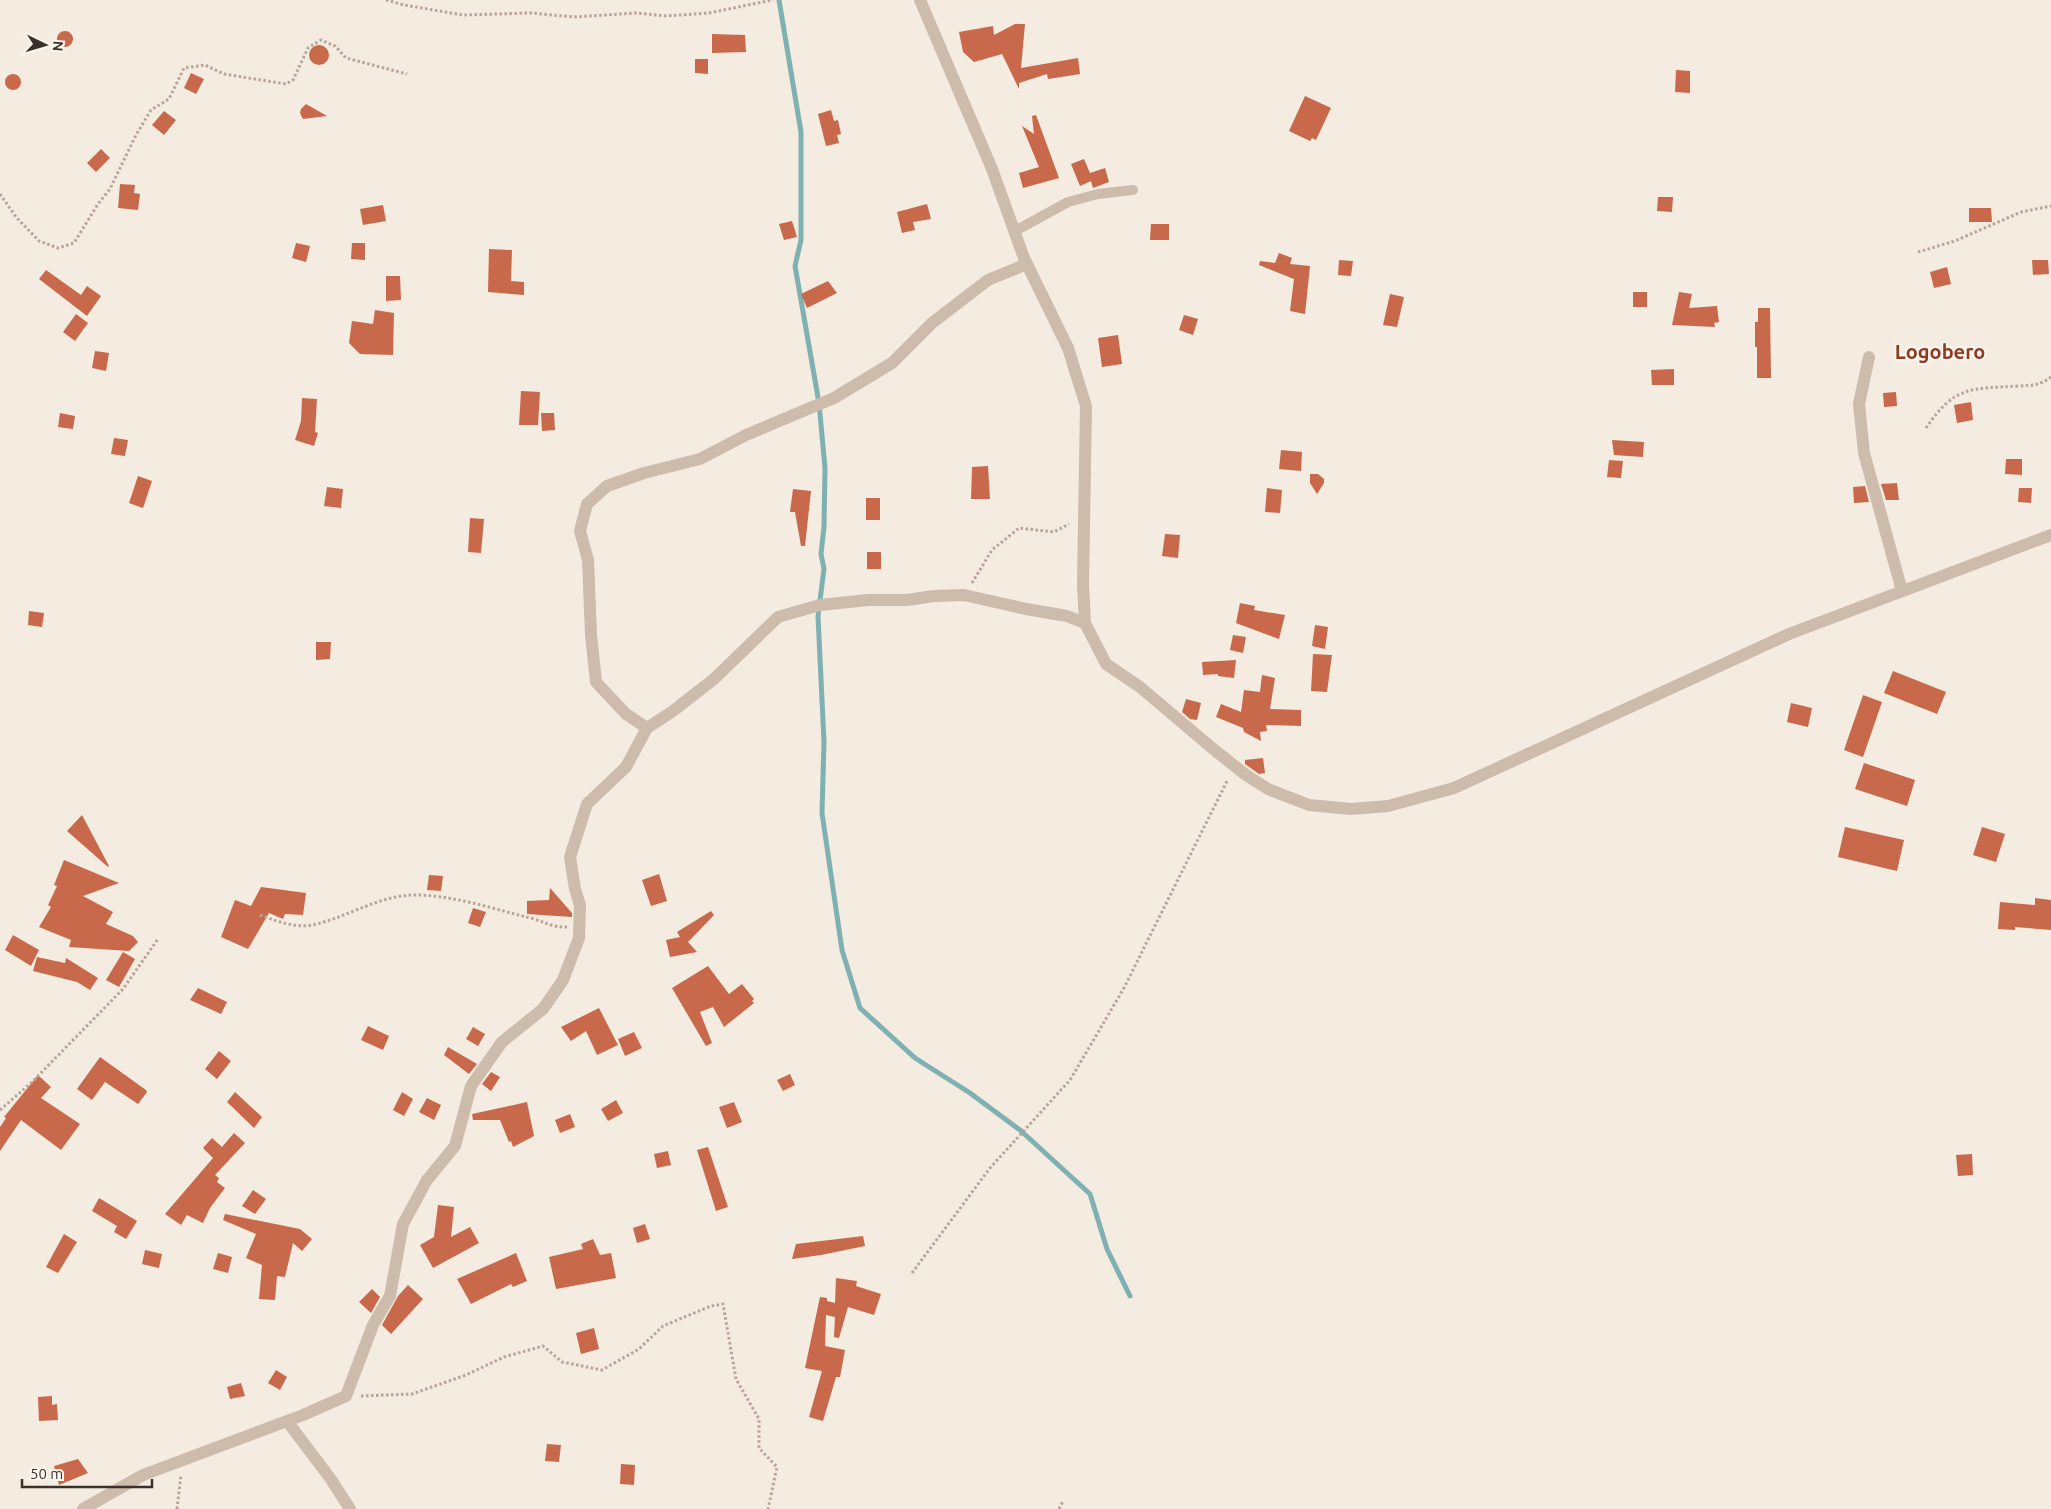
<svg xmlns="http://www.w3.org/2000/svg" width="2051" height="1509" font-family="Ubuntu,sans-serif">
	<rect width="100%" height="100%" fill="#f4ebe1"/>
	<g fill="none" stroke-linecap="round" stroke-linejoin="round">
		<path stroke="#7fb0b2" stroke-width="5" d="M 779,0 L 801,132 L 801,240 L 795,266 L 819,403 L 825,468 L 824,527 L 821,554 L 824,569 L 818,616 L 824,742 L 822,813 L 842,950 L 860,1008 L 915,1058 L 970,1093 L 1020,1130 L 1090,1194 L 1107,1249 L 1130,1296"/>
	</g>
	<path fill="#c8694b" d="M 1015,24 L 1025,24 L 1021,68 L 1078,58 L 1080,74 L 1048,79 L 1047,74 L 1019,83 L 1019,89 L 1002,54 L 974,62 L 963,52 L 959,32 L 993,26 L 994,35 Z
		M57 39a8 8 0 1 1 16 0a8 8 0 1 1-16 0Z
		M 712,34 L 745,35 L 746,52 L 712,53 Z
		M309 55a10 10 0 1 1 20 0a10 10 0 1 1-20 0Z
		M 695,59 L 708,59 L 708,74 L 695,73 Z
		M 1676,70 L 1690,71 L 1690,93 L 1675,92 Z
		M 191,73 L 204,79 L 196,94 L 184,88 Z
		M5 82a8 8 0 1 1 16 0a8 8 0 1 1-16 0Z
		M 1305,96 L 1331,108 L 1316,140 L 1312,138 L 1310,141 L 1289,131 Z
		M 306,104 L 327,116 L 303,119 L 300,113 L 301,109 Z
		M 831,110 L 834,121 L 838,120 L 841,134 L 837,135 L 839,143 L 826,146 L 818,114 Z
		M 164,111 L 176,120 L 164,135 L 152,125 Z
		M 1036,115 L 1059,178 L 1023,188 L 1019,173 L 1039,167 L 1022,126 L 1034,134 L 1032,116 Z
		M 101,149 L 110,158 L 96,172 L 87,163 Z
		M 1084,159 L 1090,173 L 1105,168 L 1109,182 L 1093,188 L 1091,181 L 1080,186 L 1071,164 Z
		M 120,184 L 135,185 L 134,193 L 140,194 L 138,210 L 118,208 Z
		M 1658,197 L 1673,197 L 1672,212 L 1657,211 Z
		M 927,204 L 931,219 L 913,222 L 915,230 L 902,233 L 897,212 Z
		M 383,205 L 386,221 L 363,225 L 360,209 Z
		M 1969,208 L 1991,208 L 1992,222 L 1969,222 Z
		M 792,221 L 797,237 L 784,240 L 779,224 Z
		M 1151,224 L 1169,224 L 1169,240 L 1150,240 Z
		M 296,243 L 310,246 L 306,262 L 292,258 Z
		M 352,243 L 365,243 L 365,260 L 351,259 Z
		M 489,249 L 512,250 L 511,281 L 524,282 L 524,295 L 488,292 Z
		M 1279,253 L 1292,258 L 1290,264 L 1310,266 L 1305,314 L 1290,311 L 1294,279 L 1259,265 L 1260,261 L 1275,263 Z
		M 1339,260 L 1353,261 L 1351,276 L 1338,275 Z
		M 2032,260 L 2048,260 L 2049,274 L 2033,275 Z
		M 1947,267 L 1951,284 L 1934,288 L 1930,272 Z
		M 46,270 L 81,295 L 87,286 L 101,296 L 87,316 L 39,279 Z
		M 386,276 L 400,276 L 401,300 L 386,301 Z
		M 828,281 L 837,293 L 807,308 L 801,294 Z
		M 1633,292 L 1647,292 L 1647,307 L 1633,307 Z
		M 1679,292 L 1692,294 L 1689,308 L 1717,306 L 1719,322 L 1714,323 L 1715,327 L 1672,325 Z
		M 1390,294 L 1404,297 L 1397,327 L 1383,325 Z
		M 1758,308 L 1770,308 L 1771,378 L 1757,378 L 1757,347 L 1755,347 L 1755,322 L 1758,322 Z
		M 375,310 L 394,313 L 393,355 L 360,354 L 349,343 L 352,321 L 373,324 Z
		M 76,314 L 88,323 L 75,341 L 63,332 Z
		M 1184,315 L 1198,319 L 1193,335 L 1179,330 Z
		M 1118,335 L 1122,364 L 1102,367 L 1098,338 Z
		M 95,351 L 109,353 L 106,371 L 92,368 Z
		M 1674,369 L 1674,385 L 1652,385 L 1651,370 Z
		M 521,391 L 540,392 L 538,425 L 519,425 Z
		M 1896,392 L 1897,406 L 1884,407 L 1883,393 Z
		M 302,398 L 317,399 L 315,432 L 318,433 L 314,446 L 295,440 L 301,421 Z
		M 1971,402 L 1973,420 L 1957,423 L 1954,405 Z
		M 60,413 L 75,416 L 73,429 L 58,427 Z
		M 541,413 L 554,413 L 555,430 L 542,431 Z
		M 114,438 L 128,440 L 125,456 L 111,454 Z
		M 1612,440 L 1644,442 L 1643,457 L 1614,455 Z
		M 1281,450 L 1302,452 L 1301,471 L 1279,469 Z
		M 2006,459 L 2022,459 L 2022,475 L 2005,474 Z
		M 1609,460 L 1623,461 L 1621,478 L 1607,477 Z
		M 988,466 L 990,499 L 971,499 L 972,467 Z
		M 1310,474 L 1318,474 L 1324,479 L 1324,483 L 1317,494 L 1310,483 Z
		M 138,476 L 152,481 L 143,508 L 129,503 Z
		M 1897,483 L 1899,500 L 1886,500 L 1881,484 Z
		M 1865,486 L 1869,502 L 1854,503 L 1853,487 Z
		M 327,487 L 343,489 L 341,508 L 324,506 Z
		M 1267,488 L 1282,490 L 1280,513 L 1265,512 Z
		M 2019,488 L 2032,488 L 2031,503 L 2018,502 Z
		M 793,489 L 811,491 L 805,546 L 801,546 L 795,512 L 790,512 Z
		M 866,498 L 880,498 L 880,520 L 866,520 Z
		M 470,518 L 484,519 L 481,553 L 468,552 Z
		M 1165,534 L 1180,535 L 1178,558 L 1162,556 Z
		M 867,552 L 881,552 L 881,569 L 867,569 Z
		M 1240,603 L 1255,606 L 1254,610 L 1285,615 L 1279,639 L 1236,623 Z
		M 29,611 L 44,613 L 42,627 L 28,625 Z
		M 1315,625 L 1328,627 L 1325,649 L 1312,646 Z
		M 1233,635 L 1246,637 L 1243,653 L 1230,650 Z
		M 316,642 L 331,642 L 330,659 L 316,660 Z
		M 1313,654 L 1332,655 L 1327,692 L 1311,691 Z
		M 1236,660 L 1234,678 L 1218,676 L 1218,674 L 1203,675 L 1202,662 Z
		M 1893,671 L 1946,692 L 1937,714 L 1884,693 Z
		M 1262,675 L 1275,678 L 1270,709 L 1301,710 L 1301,726 L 1266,725 L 1267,731 L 1260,732 L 1261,741 L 1244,732 L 1243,728 L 1216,717 L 1221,704 L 1241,712 L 1244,690 L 1260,692 Z
		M 1863,695 L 1882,702 L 1863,757 L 1844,750 Z
		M 1186,699 L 1201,703 L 1197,720 L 1190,719 L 1182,712 Z
		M 1791,703 L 1812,708 L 1808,727 L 1787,722 Z
		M 1263,758 L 1265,773 L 1259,774 L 1245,764 L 1245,760 Z
		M 1864,763 L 1915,780 L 1907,806 L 1855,789 Z
		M 82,815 L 109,866 L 108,867 L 67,831 Z
		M 1845,827 L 1904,840 L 1897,871 L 1838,857 Z
		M 1982,827 L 2005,834 L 1996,862 L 1973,855 Z
		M 64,860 L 119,883 L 83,896 L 113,912 L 106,924 L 133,936 L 138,942 L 129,951 L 69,947 L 71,940 L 39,927 L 51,907 L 48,905 L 57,886 L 54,885 Z
		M 659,874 L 667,901 L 651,906 L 642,880 Z
		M 429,875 L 443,876 L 441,891 L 427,890 Z
		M 261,887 L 306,893 L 303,915 L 285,914 L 283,919 L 269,913 L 248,949 L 221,937 L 235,900 L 251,906 Z
		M 550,888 L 572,913 L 572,917 L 527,914 L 527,901 L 549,900 Z
		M 2035,898 L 2051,900 L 2051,930 L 2015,927 L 2015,930 L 1998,929 L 2000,902 L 2035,905 Z
		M 473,908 L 486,912 L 480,927 L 468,923 Z
		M 711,911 L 714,915 L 688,942 L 697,952 L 670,957 L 666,940 L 680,937 L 677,932 Z
		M 13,935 L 39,950 L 31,966 L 5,950 Z
		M 123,952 L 135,959 L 119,987 L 106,980 Z
		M 37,957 L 65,963 L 66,958 L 98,978 L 90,990 L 77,982 L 33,971 Z
		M 708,966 L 729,994 L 742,984 L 754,999 L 752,1001 L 754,1003 L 724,1027 L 713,1007 L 700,1012 L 712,1043 L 706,1046 L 672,988 Z
		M 198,988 L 227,1002 L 221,1014 L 190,1000 Z
		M 599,1008 L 618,1045 L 597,1055 L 586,1031 L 571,1041 L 561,1027 Z
		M 368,1026 L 389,1036 L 383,1050 L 361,1040 Z
		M 473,1027 L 485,1034 L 478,1046 L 466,1039 Z
		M 634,1032 L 642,1048 L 625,1056 L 618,1039 Z
		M 448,1047 L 477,1064 L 469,1074 L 444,1055 Z
		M 219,1051 L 231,1061 L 217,1079 L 205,1069 Z
		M 100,1057 L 146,1090 L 147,1092 L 138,1104 L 105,1082 L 92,1100 L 77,1089 Z
		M 491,1072 L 500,1077 L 491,1091 L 482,1084 Z
		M 790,1074 L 795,1085 L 783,1091 L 777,1080 Z
		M 38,1075 L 51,1087 L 41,1098 L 80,1124 L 61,1150 L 21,1120 L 0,1151 L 0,1127 L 6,1118 L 4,1117 Z
		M 235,1092 L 262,1117 L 254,1128 L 227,1102 Z
		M 402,1092 L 413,1099 L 404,1116 L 393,1110 Z
		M 427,1098 L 441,1105 L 434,1120 L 419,1112 Z
		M 616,1100 L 623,1113 L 608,1121 L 601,1109 Z
		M 527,1102 L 534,1136 L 513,1147 L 511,1141 L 509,1142 L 500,1120 L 473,1120 L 472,1114 Z
		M 734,1102 L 742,1122 L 727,1128 L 719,1107 Z
		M 570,1114 L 575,1127 L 560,1133 L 555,1120 Z
		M 234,1133 L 245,1143 L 215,1175 L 219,1178 L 217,1182 L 225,1188 L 210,1208 L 203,1223 L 187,1215 L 181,1225 L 165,1214 L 213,1158 L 203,1148 L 212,1138 L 222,1147 Z
		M 708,1147 L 728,1207 L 716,1211 L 697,1150 Z
		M 668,1151 L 671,1165 L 657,1168 L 654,1154 Z
		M 1972,1154 L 1973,1175 L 1958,1176 L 1956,1155 Z
		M 253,1190 L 266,1199 L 255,1214 L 242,1206 Z
		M 99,1198 L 137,1221 L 126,1239 L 114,1232 L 117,1226 L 92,1211 Z
		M 438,1205 L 454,1207 L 451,1237 L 470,1227 L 479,1243 L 433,1268 L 420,1245 L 434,1237 Z
		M 225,1214 L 300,1229 L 312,1239 L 302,1251 L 293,1243 L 285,1277 L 277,1276 L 275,1300 L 259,1299 L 262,1265 L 246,1258 L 256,1234 L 223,1220 Z
		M 645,1224 L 650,1239 L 637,1243 L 633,1228 Z
		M 64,1234 L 77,1242 L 58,1273 L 46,1267 Z
		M 863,1236 L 865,1246 L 821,1255 L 792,1259 L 796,1244 Z
		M 593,1239 L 600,1255 L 611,1253 L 616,1278 L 556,1289 L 549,1257 L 583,1249 L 581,1244 Z
		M 145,1250 L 162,1254 L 159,1268 L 142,1264 Z
		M 218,1253 L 232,1257 L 228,1273 L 213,1269 Z
		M 516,1253 L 527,1281 L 513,1287 L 511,1284 L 471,1304 L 457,1279 Z
		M 836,1278 L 857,1281 L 856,1286 L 881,1294 L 874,1315 L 848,1307 L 839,1338 L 834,1337 L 835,1317 L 826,1315 L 825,1346 L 845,1350 L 840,1377 L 836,1377 L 823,1421 L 809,1417 L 822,1371 L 805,1368 L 820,1297 L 827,1298 L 827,1301 L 835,1303 Z
		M 408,1285 L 423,1299 L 391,1334 L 382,1325 L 398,1296 Z
		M 372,1289 L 380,1297 L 371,1313 L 359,1302 Z
		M 594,1328 L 599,1349 L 581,1354 L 576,1333 Z
		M 276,1370 L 287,1377 L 280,1390 L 268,1383 Z
		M 241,1383 L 245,1396 L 230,1399 L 227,1387 Z
		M 52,1396 L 52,1405 L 57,1404 L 58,1420 L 39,1421 L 38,1397 Z
		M 547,1444 L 561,1445 L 559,1462 L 545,1461 Z
		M 78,1459 L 88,1473 L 59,1485 L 54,1466 Z
		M 621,1464 L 635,1465 L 634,1485 L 620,1484 Z"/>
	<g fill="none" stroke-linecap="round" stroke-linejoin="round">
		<path stroke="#b9a596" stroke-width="3" stroke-dasharray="2.5 2.5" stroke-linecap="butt" d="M 386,0 L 404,5 L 463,15 L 531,13 L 574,17 L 636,13 L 666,16 L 709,13 L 773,0
			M 0,194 L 16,217 L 39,241 L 58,248 L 74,243 L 98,204 L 110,189 L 136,135 L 151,110 L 169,99 L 184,68 L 205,65 L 224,74 L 286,84 L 293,80 L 308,48 L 321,40 L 335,46 L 346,58 L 407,74
			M 1918,252 L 1955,241 L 2021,212 L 2051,206
			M 1926,428 C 1955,385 1971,389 2019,386 C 2033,385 2039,386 2051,377
			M 972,583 L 992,550 L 1019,528 L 1054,532 L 1069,524
			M 260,915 C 276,921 294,928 312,925 C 347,918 380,894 418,895 C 456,896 494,909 530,918 C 543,921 553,928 567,927
			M 0,1110 L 32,1082 L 123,989 L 158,939
			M 912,1273 L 990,1168 L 1070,1080 L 1124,988 L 1228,779
			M 361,1396 L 412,1394 L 466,1375 L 504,1357 L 543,1346 L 562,1362 L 602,1370 L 639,1349 L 663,1326 L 711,1306 L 723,1304 L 736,1379 L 759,1419 L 759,1448 L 777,1467 L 768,1509
			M 177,1509 L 181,1475
			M 1059,1509 L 1063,1501"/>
		<path stroke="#cdbbac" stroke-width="10" d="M 1015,231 L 1068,202 L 1098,194 L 1133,190"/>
		<path stroke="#cdbbac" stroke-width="12" d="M 920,0 L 992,169 L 1024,258 L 1068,348 L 1086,406 L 1083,584 L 1085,623 L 1106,664 L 1140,687 L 1212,748 L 1246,775 L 1268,789 L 1309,805 L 1351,809 L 1388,806 L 1454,788 L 1789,634 L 2051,535
			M 1869,357 L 1859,404 L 1864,453 L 1902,591
			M 647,728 L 626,714 L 596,682 L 591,635 L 588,560 L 580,531 L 587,504 L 607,486 L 644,473 L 700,459 L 746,435 L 834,398 L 892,363 L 932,323 L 988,280 L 1027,264
			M 287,1421 L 330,1478 L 350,1509
			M 83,1509 L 143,1475 L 303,1415 L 346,1396 L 373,1325 L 390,1296 L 403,1224 L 427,1180 L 455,1146 L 471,1086 L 502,1042 L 543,1009 L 563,980 L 579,938 L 580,905 L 575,889 L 570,857 L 587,804 L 626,767 L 647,728 L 673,711 L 714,679 L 778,617 L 820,605 L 868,600 L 907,600 L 934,596 L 964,595 L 1026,609 L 1067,616 L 1085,623"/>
	</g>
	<g text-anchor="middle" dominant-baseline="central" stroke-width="4.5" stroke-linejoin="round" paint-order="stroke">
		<g font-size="20" font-weight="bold" fill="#8c3b22" stroke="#fbf5ee">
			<text x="1940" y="351">Logobero</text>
		</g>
	</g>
	<g transform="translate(45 45) rotate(95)" stroke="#fbf5ee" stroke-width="4" paint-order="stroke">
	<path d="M0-4L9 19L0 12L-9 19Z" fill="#3b302b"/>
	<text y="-8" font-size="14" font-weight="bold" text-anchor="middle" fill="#3b302b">N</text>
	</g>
	<path d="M22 1479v8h130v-8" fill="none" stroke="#3b302b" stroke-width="2.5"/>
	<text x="30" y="1479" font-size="15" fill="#3b302b" stroke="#fbf5ee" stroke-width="4" paint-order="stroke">50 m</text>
</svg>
